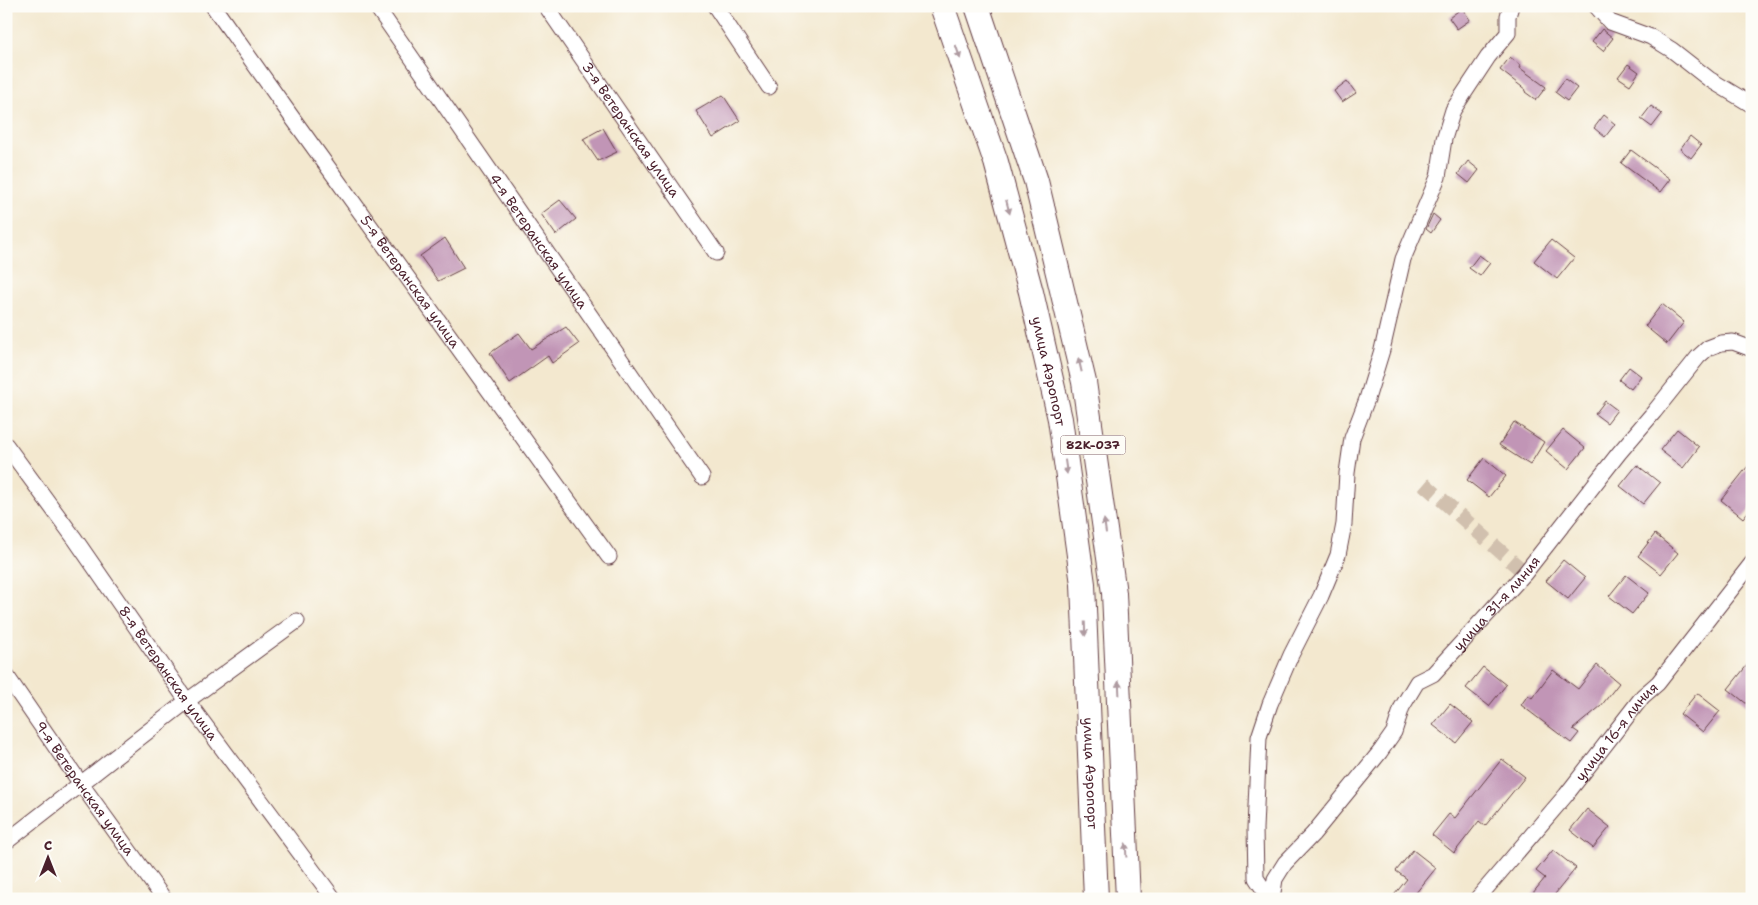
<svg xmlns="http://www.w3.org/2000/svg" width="1758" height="905" font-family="'Shantell Sans',sans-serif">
	<rect width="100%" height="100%" fill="#fdfcf7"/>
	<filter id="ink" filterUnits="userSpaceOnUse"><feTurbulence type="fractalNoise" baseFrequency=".02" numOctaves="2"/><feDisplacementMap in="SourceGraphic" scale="10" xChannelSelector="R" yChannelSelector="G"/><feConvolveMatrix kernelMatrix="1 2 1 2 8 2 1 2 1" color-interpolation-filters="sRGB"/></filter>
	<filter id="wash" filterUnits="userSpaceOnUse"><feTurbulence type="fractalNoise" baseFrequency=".0096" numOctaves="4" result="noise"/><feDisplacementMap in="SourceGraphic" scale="20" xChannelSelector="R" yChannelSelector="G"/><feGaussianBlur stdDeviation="1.12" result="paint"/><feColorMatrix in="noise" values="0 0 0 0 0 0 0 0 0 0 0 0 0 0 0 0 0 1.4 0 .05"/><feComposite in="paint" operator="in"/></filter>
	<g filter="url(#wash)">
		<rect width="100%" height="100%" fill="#f3e8cf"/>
		<g id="blocks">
			<path fill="#c195b6" d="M 1462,8 L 1470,20 L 1457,29 L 1449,18 Z
				M 1602,29 L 1613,38 L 1603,51 L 1592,42 Z
				M 1510,57 L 1521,66 L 1520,68 L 1546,87 L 1536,100 L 1525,92 L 1526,90 L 1500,70 Z
				M 1628,64 L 1639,72 L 1630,85 L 1618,77 Z
				M 1565,79 L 1577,88 L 1567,101 L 1555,92 Z
				M 1347,81 L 1356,93 L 1342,102 L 1334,91 Z
				M 723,95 L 740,121 L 713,138 L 696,111 Z
				M 1651,106 L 1662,114 L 1652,127 L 1641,119 Z
				M 1604,115 L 1615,124 L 1605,137 L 1594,128 Z
				M 603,128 L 617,152 L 598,161 L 583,139 Z
				M 1690,136 L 1701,145 L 1691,158 L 1680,149 Z
				M 1631,150 L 1670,179 L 1660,192 L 1621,163 Z
				M 1468,161 L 1479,170 L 1469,183 L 1458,174 Z
				M 560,200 L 576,219 L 556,235 L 541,214 Z
				M 1433,214 L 1440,220 L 1431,233 L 1426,229 Z
				M 445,238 L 464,268 L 438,281 L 420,256 Z
				M 1551,240 L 1574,258 L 1557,279 L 1534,261 Z
				M 1479,255 L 1490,263 L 1480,276 L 1469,268 Z
				M 1662,304 L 1684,322 L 1667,344 L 1645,326 Z
				M 566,327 L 579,344 L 552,363 L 548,356 L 510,383 L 490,353 L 519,333 L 531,349 Z
				M 1629,367 L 1641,376 L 1631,389 L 1619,380 Z
				M 1605,401 L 1617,410 L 1607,423 L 1595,414 Z
				M 1514,422 L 1544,442 L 1530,465 L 1499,445 Z
				M 1677,429 L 1699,447 L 1683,468 L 1660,450 Z
				M 1563,430 L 1585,448 L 1568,469 L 1546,451 Z
				M 1484,458 L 1506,476 L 1489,497 L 1467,480 Z
				M 1752,461 L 1752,507 L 1743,518 L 1721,500 Z
				M 1637,465 L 1660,483 L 1643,504 L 1620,486 Z
				M 1655,534 L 1678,553 L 1661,574 L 1638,556 Z
				M 1563,560 L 1585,578 L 1568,599 L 1546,581 Z
				M 1626,575 L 1649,593 L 1632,614 L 1609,596 Z
				M 1752,659 L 1752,708 L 1728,689 Z
				M 1597,665 L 1619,683 L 1601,706 L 1573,729 L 1579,733 L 1571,743 L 1521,705 L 1528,695 L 1532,698 L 1553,670 L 1578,689 Z
				M 1483,667 L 1506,685 L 1489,706 L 1466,688 Z
				M 1697,693 L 1720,711 L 1703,732 L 1680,714 Z
				M 1450,704 L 1473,722 L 1456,743 L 1433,725 Z
				M 1502,759 L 1525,777 L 1485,826 L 1479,821 L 1454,853 L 1432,835 L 1449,814 L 1455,818 Z
				M 1587,809 L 1610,827 L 1593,848 L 1570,830 Z
				M 1413,850 L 1436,868 L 1411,899 L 1391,899 L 1407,879 L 1396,871 Z
				M 1553,850 L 1576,868 L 1551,899 L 1528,899 L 1545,878 L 1536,871 Z"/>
		</g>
	</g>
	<g filter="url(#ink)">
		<use href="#blocks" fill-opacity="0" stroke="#633d44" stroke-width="1"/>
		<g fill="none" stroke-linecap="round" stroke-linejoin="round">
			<path stroke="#d1c0ae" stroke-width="15" stroke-dasharray="15 8" stroke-linecap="butt" d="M 1424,484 L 1525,573"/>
			<defs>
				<g id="minor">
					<path id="s1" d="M 213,6 L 291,116 L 609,557"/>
					<path id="s2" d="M 376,6 L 702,477"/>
					<path id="s3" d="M 546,6 L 716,253"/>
					<path d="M 715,6 L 769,87"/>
					<path d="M 1596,6 L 1610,22 L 1651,37 L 1672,50 L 1709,79 L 1752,105"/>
					<path id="s4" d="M 6,445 L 75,539 L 187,701 L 334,899"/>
					<path id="s5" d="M 6,675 L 81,784 L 164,899"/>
					<path d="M 6,842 L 187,701 L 297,621"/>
					<path d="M 1270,899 L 1256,878 L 1255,829 L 1259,737 L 1270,704 L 1291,655 L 1321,596 L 1338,555 L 1344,524 L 1347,473 L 1352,438 L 1367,399 L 1382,350 L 1403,259 L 1438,177 L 1444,139 L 1453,110 L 1488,57 L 1508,33 L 1508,16 L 1511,6"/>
					<path id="s6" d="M 1272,899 L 1275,879 L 1285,863 L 1313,834 L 1380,752 L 1394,732 L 1402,707 L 1417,682 L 1433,674 L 1525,573 L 1619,453 L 1654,412 L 1698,357 L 1708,348 L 1721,343 L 1733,342 L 1752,349"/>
					<path id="s7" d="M 1477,899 L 1566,795 L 1643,696 L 1658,683 L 1752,563"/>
				</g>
				<g id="primary">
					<path id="s8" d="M 942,6 L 996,162 L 1031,292 L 1060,419 L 1083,584 L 1096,899"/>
					<path d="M 977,6 L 1036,181 L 1084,382 L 1114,593 L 1128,899"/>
				</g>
			</defs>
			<use href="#minor" stroke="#633d44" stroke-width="17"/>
			<use href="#primary" stroke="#633d44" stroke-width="26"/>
			<use href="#minor" stroke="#fff" stroke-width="15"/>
			<use href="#primary" stroke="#fff" stroke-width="24"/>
		</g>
		<defs><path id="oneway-solid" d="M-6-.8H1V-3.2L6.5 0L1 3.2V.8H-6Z" transform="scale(1.25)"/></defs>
		<g fill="#ae9aa0">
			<use href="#oneway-solid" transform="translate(958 52) rotate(71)"/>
			<use href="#oneway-solid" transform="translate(1008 207) rotate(75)"/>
			<use href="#oneway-solid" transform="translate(1080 365) rotate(-103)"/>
			<use href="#oneway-solid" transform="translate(1066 467) rotate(82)"/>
			<use href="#oneway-solid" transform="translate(1105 526) rotate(-98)"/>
			<use href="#oneway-solid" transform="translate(1085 629) rotate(88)"/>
			<use href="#oneway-solid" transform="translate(1119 688) rotate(-93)"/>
			<use href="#oneway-solid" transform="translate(1126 850) rotate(-93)"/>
		</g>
	</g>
	<g text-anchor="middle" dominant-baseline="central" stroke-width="4" stroke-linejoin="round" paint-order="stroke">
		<rect fill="#fdfcf7" stroke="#806168" stroke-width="1" x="1060.5" y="435.5" width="65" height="19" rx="4"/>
		<g font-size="12" font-weight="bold" fill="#4a1f2b">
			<text x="1093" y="445">82К-037</text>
		</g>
		<g font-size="14" fill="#4a1f2b" stroke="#fdfcf7">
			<text stroke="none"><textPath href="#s3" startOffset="150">3-я Ветеранская улица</textPath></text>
			<text stroke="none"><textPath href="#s2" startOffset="286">4-я Ветеранская улица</textPath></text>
			<text stroke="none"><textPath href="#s1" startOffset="339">5-я Ветеранская улица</textPath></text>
			<text stroke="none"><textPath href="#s8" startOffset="381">улица Аэропорт</textPath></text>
			<text stroke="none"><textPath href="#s6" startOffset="378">улица 31-я линия</textPath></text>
			<text stroke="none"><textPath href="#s4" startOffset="280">8-я Ветеранская улица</textPath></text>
			<text stroke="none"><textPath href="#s7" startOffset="218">улица 16-я линия</textPath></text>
			<text stroke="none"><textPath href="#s8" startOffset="786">улица Аэропорт</textPath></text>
			<text stroke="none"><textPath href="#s5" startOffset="138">9-я Ветеранская улица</textPath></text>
		</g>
	</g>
	<rect width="1758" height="905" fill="none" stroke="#fdfcf7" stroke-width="25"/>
	<g transform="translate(48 858)" stroke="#fdfcf7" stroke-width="4" paint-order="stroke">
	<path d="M0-4L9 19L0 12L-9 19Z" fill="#4a1f2b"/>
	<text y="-8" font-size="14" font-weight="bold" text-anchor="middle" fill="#4a1f2b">С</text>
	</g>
</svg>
